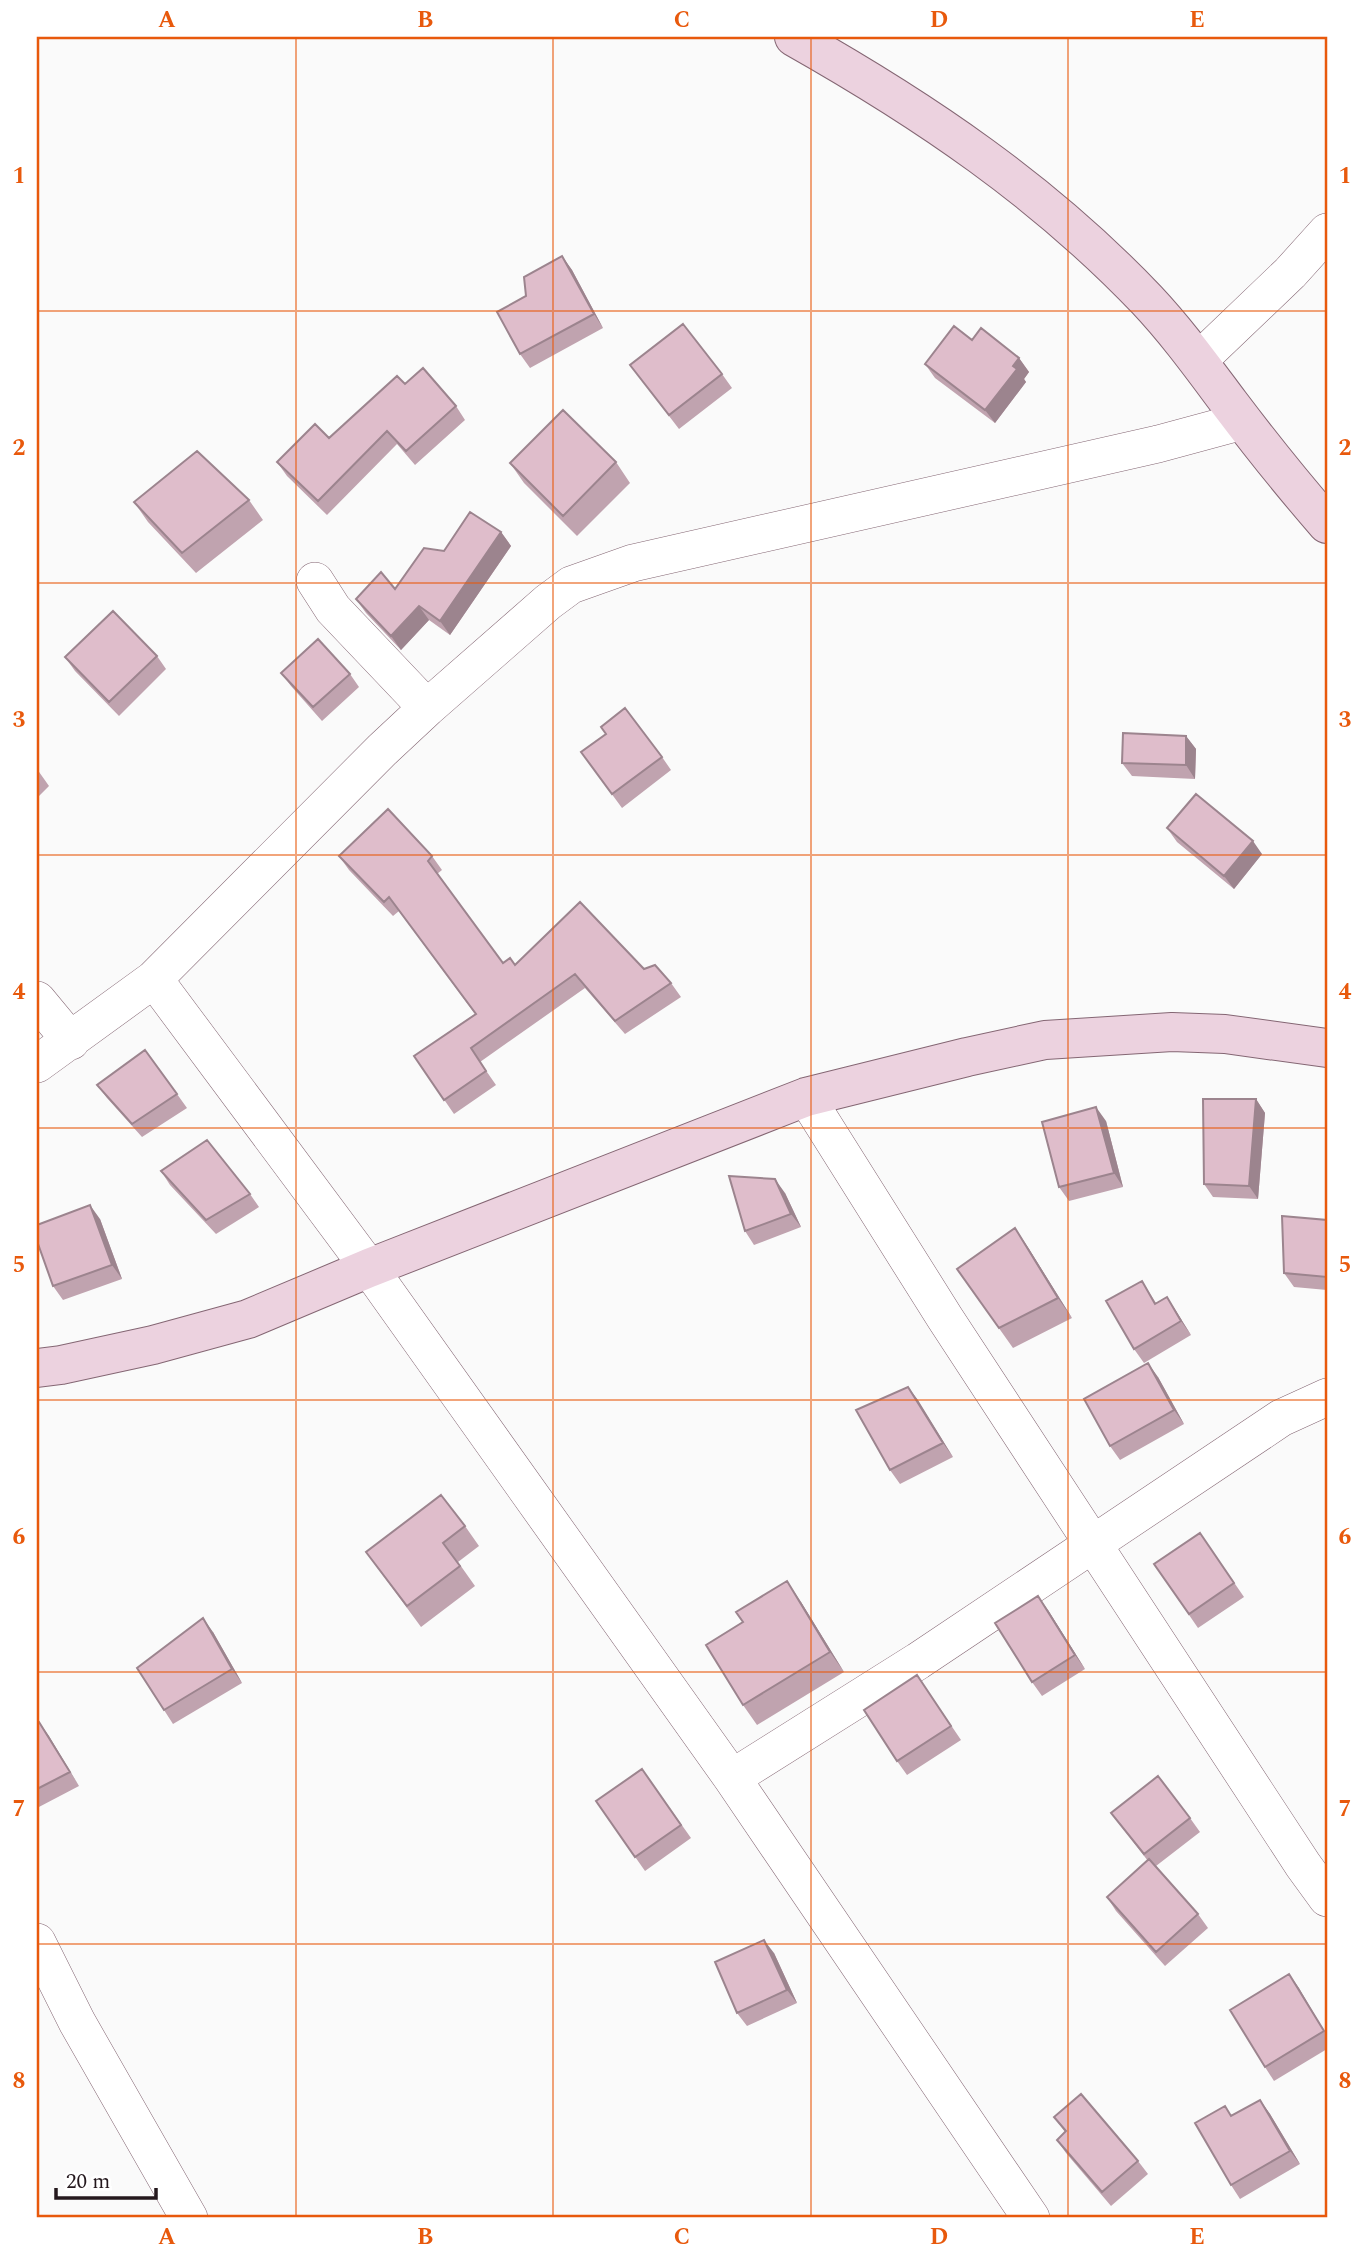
<svg xmlns="http://www.w3.org/2000/svg" width="1364" height="2255" font-family="Spectral,serif">
	<rect width="100%" height="100%" fill="#fafafa"/>
	<g fill="none" stroke-linecap="round" stroke-linejoin="round">
		<defs>
			<path id="street" d="M 1199,360 L 1290,273 L 1327,232
				M 315,581 L 333,609 L 427,708
				M 154,979 L 369,1268 L 732,1778 L 1031,2218
				M 37,1000 L 71,1041
				M 37,1064 L 154,979 L 382,750 L 427,708 L 548,602 L 571,585 L 633,563 L 1158,444 L 1243,421
				M 806,1097 L 945,1318 L 1303,1865 L 1327,1898
				M 732,1778 L 918,1661 L 1281,1418 L 1327,1397
				M 37,1942 L 77,2022 L 189,2218"/>
			<path id="secondary" d="M 794,37 C 925,111 1043,191 1147,300 C 1178,333 1203,368 1230,404 C 1261,445 1293,485 1327,524
				M 37,1368 L 61,1365 L 153,1345 L 248,1319 L 369,1268 L 806,1097 L 967,1057 L 1045,1040 L 1172,1032 L 1225,1034 L 1327,1048"/>
		</defs>
		<use href="#street" stroke="#846673" stroke-width="38"/>
		<use href="#secondary" stroke="#846673" stroke-width="40"/>
		<use href="#street" stroke="#fff" stroke-width="37"/>
		<use href="#secondary" stroke="#ecd2df" stroke-width="38"/>
	</g>
	<path fill="#c0a3af" d="M 562,256 L 572,270 L 603,328 L 530,368 L 520,354 L 526,296 Z
		M 972,340 L 1019,358 L 1029,372 L 1024,379 L 1026,382 L 995,423 L 935,378 L 925,364 Z
		M 630,365 L 722,374 L 732,388 L 679,429 Z
		M 405,384 L 456,406 L 465,420 L 415,465 L 397,444 L 327,515 L 287,476 L 277,462 L 329,438 Z
		M 616,462 L 630,483 L 577,536 L 524,483 L 510,463 Z
		M 249,500 L 263,520 L 196,573 L 148,522 L 134,502 Z
		M 501,532 L 511,546 L 450,635 L 429,620 L 401,650 L 366,613 L 356,599 L 395,589 L 444,551 Z
		M 157,656 L 166,669 L 119,716 L 75,671 L 65,657 Z
		M 281,673 L 350,674 L 359,687 L 322,721 L 291,686 Z
		M 1186,736 L 1196,749 L 1195,779 L 1132,776 L 1122,763 Z
		M 581,752 L 662,757 L 671,770 L 622,808 Z
		M 37,769 L 49,786 L 37,798 Z
		M 1167,828 L 1262,854 L 1234,889 L 1177,842 Z
		M 339,856 L 432,856 L 442,870 L 437,874 L 503,963 L 515,965 L 644,969 L 671,983 L 681,997 L 625,1034 L 585,988 L 480,1062 L 496,1085 L 454,1114 L 414,1056 L 475,1014 L 399,911 L 393,916 L 349,870 Z
		M 97,1085 L 177,1094 L 187,1108 L 142,1137 L 107,1098 Z
		M 1256,1099 L 1265,1113 L 1258,1199 L 1213,1197 L 1204,1184 Z
		M 1106,1121 L 1123,1187 L 1069,1201 L 1059,1187 Z
		M 161,1171 L 250,1194 L 259,1207 L 216,1234 L 170,1185 Z
		M 785,1193 L 801,1227 L 754,1245 L 745,1231 Z
		M 100,1219 L 122,1279 L 63,1300 L 53,1286 Z
		M 1327,1220 L 1327,1290 L 1294,1287 L 1284,1273 Z
		M 1015,1228 L 1029,1249 L 1072,1318 L 1013,1348 L 957,1269 Z
		M 1142,1281 L 1156,1303 L 1167,1297 L 1191,1335 L 1144,1363 L 1134,1349 Z
		M 1158,1377 L 1184,1424 L 1120,1460 L 1110,1446 Z
		M 908,1387 L 953,1457 L 900,1484 L 890,1470 Z
		M 465,1526 L 479,1546 L 458,1562 L 475,1586 L 421,1627 L 366,1552 Z
		M 1200,1533 L 1244,1597 L 1198,1628 L 1154,1564 Z
		M 801,1602 L 844,1672 L 757,1725 L 743,1705 Z
		M 1048,1610 L 1085,1669 L 1042,1696 L 1032,1682 Z
		M 213,1632 L 242,1683 L 173,1724 L 164,1710 Z
		M 917,1675 L 961,1740 L 907,1775 L 897,1761 Z
		M 39,1722 L 79,1786 L 37,1808 L 37,1723 Z
		M 642,1769 L 691,1838 L 645,1871 L 596,1801 Z
		M 1111,1813 L 1190,1818 L 1200,1832 L 1156,1866 L 1198,1914 L 1208,1928 L 1165,1966 L 1116,1911 L 1107,1897 L 1148,1861 Z
		M 774,1953 L 797,2003 L 747,2026 L 737,2013 Z
		M 1289,1974 L 1327,2035 L 1327,2049 L 1274,2081 L 1265,2067 Z
		M 1260,2100 L 1270,2114 L 1300,2164 L 1240,2199 L 1231,2185 L 1232,2116 Z
		M 1054,2117 L 1138,2161 L 1148,2174 L 1111,2206 L 1066,2153 L 1057,2140 L 1065,2132 Z"/>
	<path fill="#9c848e" d="M 562,256 L 572,270 L 603,328 L 594,314 Z
		M 1019,358 L 1029,372 L 1024,379 L 1026,382 L 995,423 L 985,410 Z
		M 501,532 L 511,546 L 450,635 L 440,621 Z
		M 419,606 L 429,620 L 401,650 L 391,636 Z
		M 1186,736 L 1196,749 L 1195,779 L 1186,765 Z
		M 1253,841 L 1262,854 L 1234,889 L 1224,876 Z
		M 1256,1099 L 1265,1113 L 1258,1199 L 1249,1186 Z
		M 1096,1107 L 1106,1121 L 1123,1187 L 1114,1173 Z
		M 775,1179 L 785,1193 L 801,1227 L 791,1214 Z
		M 90,1205 L 100,1219 L 122,1279 L 112,1265 Z
		M 1015,1228 L 1029,1249 L 1072,1318 L 1058,1298 Z
		M 1167,1297 L 1176,1311 L 1191,1335 L 1181,1321 Z
		M 1148,1363 L 1158,1377 L 1184,1424 L 1174,1410 Z
		M 908,1387 L 918,1400 L 953,1457 L 943,1443 Z
		M 787,1581 L 801,1602 L 844,1672 L 830,1652 Z
		M 1038,1596 L 1048,1610 L 1085,1669 L 1075,1655 Z
		M 203,1618 L 213,1632 L 242,1683 L 232,1669 Z
		M 39,1722 L 49,1736 L 79,1786 L 70,1772 Z
		M 764,1940 L 774,1953 L 797,2003 L 787,1990 Z
		M 1289,1974 L 1299,1988 L 1327,2036 L 1324,2031 Z
		M 1260,2100 L 1270,2114 L 1300,2164 L 1290,2151 Z"/>
	<path fill="#dfbdcb" stroke="#9c848e" stroke-width="2" d="M 562,256 L 594,314 L 520,354 L 497,312 L 526,296 L 524,277 Z
		M 683,324 L 722,374 L 669,415 L 630,365 Z
		M 954,326 L 972,340 L 981,328 L 1019,358 L 1013,366 L 1017,369 L 985,410 L 925,364 Z
		M 423,368 L 456,406 L 406,451 L 387,431 L 318,501 L 277,462 L 315,424 L 329,438 L 397,376 L 405,384 Z
		M 563,410 L 616,462 L 563,516 L 510,463 Z
		M 197,451 L 249,500 L 182,553 L 134,502 Z
		M 470,512 L 501,532 L 440,621 L 419,606 L 391,636 L 356,599 L 381,572 L 395,589 L 424,548 L 444,551 Z
		M 113,611 L 157,656 L 109,702 L 65,657 Z
		M 318,639 L 350,674 L 313,707 L 281,673 Z
		M 625,708 L 662,757 L 612,794 L 581,752 L 606,734 L 601,727 Z
		M 1123,733 L 1186,736 L 1186,765 L 1122,763 Z
		M 1196,794 L 1253,841 L 1224,876 L 1167,828 Z
		M 388,809 L 432,856 L 428,861 L 503,963 L 510,958 L 515,965 L 580,902 L 644,969 L 655,965 L 671,983 L 615,1021 L 575,974 L 471,1048 L 486,1071 L 444,1100 L 414,1056 L 476,1014 L 389,897 L 384,902 L 339,856 Z
		M 145,1050 L 177,1094 L 132,1124 L 97,1085 Z
		M 1203,1099 L 1256,1099 L 1249,1186 L 1204,1184 Z
		M 1096,1107 L 1114,1173 L 1059,1187 L 1042,1122 Z
		M 207,1140 L 250,1194 L 206,1220 L 161,1171 Z
		M 729,1176 L 775,1179 L 791,1214 L 745,1231 Z
		M 90,1205 L 112,1265 L 53,1286 L 37,1241 L 37,1225 Z
		M 1282,1216 L 1327,1220 L 1327,1277 L 1284,1273 Z
		M 1015,1228 L 1058,1298 L 999,1328 L 957,1269 Z
		M 1142,1281 L 1155,1304 L 1167,1297 L 1181,1321 L 1134,1349 L 1106,1301 Z
		M 1148,1363 L 1174,1410 L 1110,1446 L 1084,1399 Z
		M 908,1387 L 943,1443 L 890,1470 L 856,1410 Z
		M 441,1495 L 465,1526 L 443,1543 L 460,1566 L 407,1606 L 366,1552 Z
		M 1200,1533 L 1234,1583 L 1189,1614 L 1154,1564 Z
		M 787,1581 L 830,1652 L 743,1705 L 706,1645 L 743,1622 L 736,1612 Z
		M 1038,1596 L 1075,1655 L 1032,1682 L 995,1623 Z
		M 203,1618 L 232,1669 L 164,1710 L 137,1668 Z
		M 917,1675 L 951,1726 L 897,1761 L 864,1710 Z
		M 39,1722 L 70,1772 L 37,1789 L 37,1723 Z
		M 642,1769 L 681,1825 L 635,1857 L 596,1801 Z
		M 1158,1776 L 1190,1818 L 1144,1854 L 1111,1813 Z
		M 1149,1859 L 1198,1914 L 1156,1952 L 1107,1897 Z
		M 764,1940 L 787,1990 L 737,2013 L 715,1962 Z
		M 1289,1974 L 1324,2031 L 1265,2067 L 1230,2010 Z
		M 1081,2094 L 1138,2161 L 1102,2192 L 1057,2140 L 1066,2131 L 1054,2117 Z
		M 1260,2100 L 1290,2151 L 1231,2185 L 1195,2123 L 1225,2106 L 1231,2116 Z"/>
	<path fill="none" stroke="#e8590c" stroke-width="2" stroke-opacity="0.55" d="M 296,37 L 296,2218M 553,37 L 553,2218M 811,37 L 811,2218M 1068,37 L 1068,2218M 37,311 L 1327,311M 37,583 L 1327,583M 37,855 L 1327,855M 37,1128 L 1327,1128M 37,1400 L 1327,1400M 37,1672 L 1327,1672M 37,1944 L 1327,1944"/>
	<rect width="1364" height="2255" fill="none" stroke="#ffffff" stroke-width="77"/>
	<path d="M56 2188v10h100v-10" fill="none" stroke="#24181d" stroke-width="3.5"/>
	<text x="66" y="2188" font-size="21" fill="#24181d" stroke="#ffffff" stroke-width="5" paint-order="stroke">20 m</text>
	<rect x="38" y="38" width="1288" height="2178" fill="none" stroke="#e8590c" stroke-width="2.5"/>
	<g font-size="23" text-anchor="middle" font-weight="bold" fill="#e8590c">
		<text x="167" y="27">A</text>
		<text x="425" y="27">B</text>
		<text x="682" y="27">C</text>
		<text x="939" y="27">D</text>
		<text x="1197" y="27">E</text>
		<text x="19" y="183">1</text>
		<text x="1345" y="183">1</text>
		<text x="19" y="455">2</text>
		<text x="1345" y="455">2</text>
		<text x="19" y="727">3</text>
		<text x="1345" y="727">3</text>
		<text x="19" y="999">4</text>
		<text x="1345" y="999">4</text>
		<text x="19" y="1272">5</text>
		<text x="1345" y="1272">5</text>
		<text x="19" y="1544">6</text>
		<text x="1345" y="1544">6</text>
		<text x="19" y="1816">7</text>
		<text x="1345" y="1816">7</text>
		<text x="19" y="2088">8</text>
		<text x="1345" y="2088">8</text>
		<text x="167" y="2244">A</text>
		<text x="425" y="2244">B</text>
		<text x="682" y="2244">C</text>
		<text x="939" y="2244">D</text>
		<text x="1197" y="2244">E</text>
	</g>
</svg>
